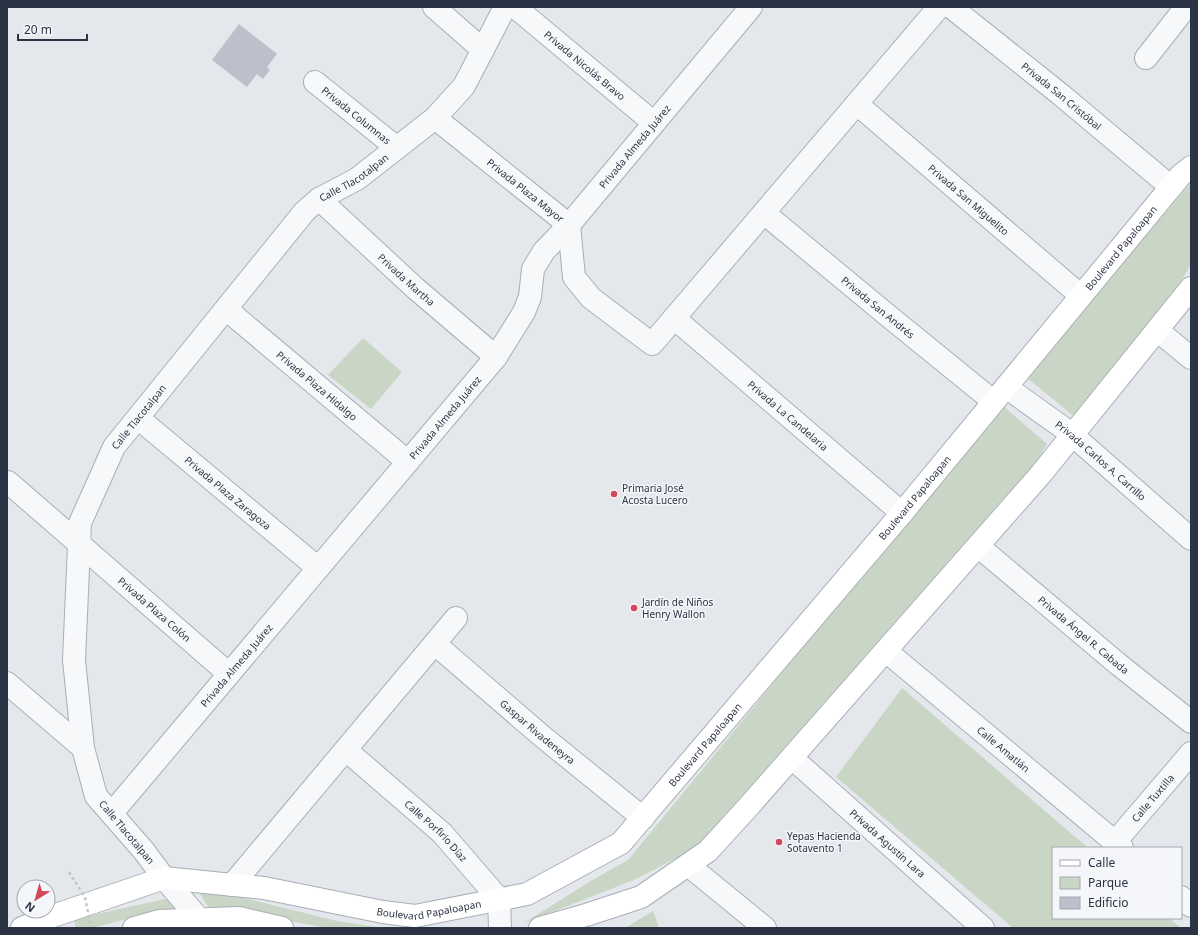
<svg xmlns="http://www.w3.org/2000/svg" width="1198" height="935" font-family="'Noto Sans',sans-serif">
	<rect width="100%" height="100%" fill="#e4e7ec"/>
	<path fill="#c9d6c5" d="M 1191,183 L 1191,264 L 1174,294 L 1076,418 L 1026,377 Z
		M 363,338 L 402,372 L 371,409 L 328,375 Z
		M 1002,405 L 1047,444 L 1039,458 L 696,848 L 634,880 L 524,923 L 589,882 L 628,860 Z
		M 902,688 L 1088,848 L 1053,848 L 1053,918 L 1169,918 L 1181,928 L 1013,928 L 836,777 Z
		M 199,892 L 232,895 L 337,921 L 383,928 L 327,928 L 258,915 L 212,913 Z
		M 170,898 L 178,912 L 142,915 L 92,928 L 76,928 L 74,919 Z
		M 653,911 L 659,928 L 625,928 Z"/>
	<path fill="#bbc0ca" d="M 239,24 L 277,54 L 267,67 L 270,70 L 263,79 L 257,74 L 247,87 L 212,60 Z"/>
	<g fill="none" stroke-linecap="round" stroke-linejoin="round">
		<defs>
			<g id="street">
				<path d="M 434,7 L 483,50"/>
				<path id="s1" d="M 515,7 L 654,123"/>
				<path id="s2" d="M 951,7 L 1060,94 L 1171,187"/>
				<path d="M 1146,58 L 1186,7"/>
				<path id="s3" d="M 315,82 L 397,148"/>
				<path id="s4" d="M 857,104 L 1080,295"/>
				<path id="s5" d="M 435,118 L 569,225 L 574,277 L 591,298 L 652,344 L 939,7"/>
				<path id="s6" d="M 319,199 L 415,288 L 496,357"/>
				<path id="s7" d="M 764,213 L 886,314 L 993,401"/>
				<path id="s8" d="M 226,309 L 408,462"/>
				<path id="s9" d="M 674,318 L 902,513"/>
				<path d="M 1157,330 L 1191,358"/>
				<path id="s10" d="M 1006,387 L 1069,432 L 1191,539"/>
				<path id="s11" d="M 138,418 L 318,568"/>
				<path id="s12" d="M 8,482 L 229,674"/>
				<path id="s13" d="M 978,546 L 1118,664 L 1191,722"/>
				<path id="s14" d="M 435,644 L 543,737 L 643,818"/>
				<path id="s15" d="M 886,651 L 1122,848"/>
				<path d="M 7,683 L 83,748"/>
				<path id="s16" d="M 346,750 L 442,833 L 499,899 L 500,928"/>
				<path id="s17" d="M 792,758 L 983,928"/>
				<path id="s18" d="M 112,813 L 496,357 L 524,312 L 530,297 L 533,269 L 544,251 L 569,225 L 751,7"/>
				<path id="s19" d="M 1115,842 L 1191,753"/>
				<path d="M 688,865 L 765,928"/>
				<path d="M 232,885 L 456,618"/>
				<path d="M 1181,897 L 1191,906"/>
				<path id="s20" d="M 199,919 L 164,878 L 144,851 L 96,796 L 83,748 L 74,660 L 80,523 L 114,447 L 305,211 L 319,199 L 357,179 L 435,118 L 464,86 L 505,7"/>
			</g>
			<g id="secondary">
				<path id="s21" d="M 22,928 L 53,916 L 164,878 L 264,888 L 383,912 L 415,916 L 527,894 L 621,843 L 902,513 L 1171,187 L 1181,175 L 1191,167"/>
				<path d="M 134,928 L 159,921 L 239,918 L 282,928"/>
				<path d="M 540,928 L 586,915 L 641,897 L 708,851 L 749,806 L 1041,474 L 1191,288"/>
			</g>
		</defs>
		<use href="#street" stroke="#a9aeb7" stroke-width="24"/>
		<use href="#secondary" stroke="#a9aeb7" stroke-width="24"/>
		<use href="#street" stroke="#f7f8fa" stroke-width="22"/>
		<use href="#secondary" stroke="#fff" stroke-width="22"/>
		<path stroke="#c2c5cb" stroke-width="2.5" stroke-dasharray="3 3" stroke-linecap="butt" d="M 69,872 L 85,897 L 91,928"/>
	</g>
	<g fill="#d1495b" stroke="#f4f6f9" stroke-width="1.5">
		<circle cx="614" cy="494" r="4"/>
		<circle cx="634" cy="608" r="4"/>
		<circle cx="779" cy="842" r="4"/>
	</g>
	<g text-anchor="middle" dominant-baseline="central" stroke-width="3" stroke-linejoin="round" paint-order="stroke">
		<g font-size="10" fill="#2b3445" stroke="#f4f6f9">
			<text stroke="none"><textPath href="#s1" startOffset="91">Privada Nicolás Bravo</textPath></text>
			<text stroke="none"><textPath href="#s2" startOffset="142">Privada San Cristóbal</textPath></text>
			<text stroke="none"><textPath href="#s3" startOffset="53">Privada Columnas</textPath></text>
			<text stroke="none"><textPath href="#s18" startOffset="853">Privada Almeda Juárez</textPath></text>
			<text stroke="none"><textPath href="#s20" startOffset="882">Calle Tlacotalpan</textPath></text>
			<text stroke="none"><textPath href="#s5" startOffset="116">Privada Plaza Mayor</textPath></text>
			<text stroke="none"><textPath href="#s4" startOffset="147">Privada San Miguelito</textPath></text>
			<text stroke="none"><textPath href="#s21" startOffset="1403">Boulevard Papaloapan</textPath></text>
			<text stroke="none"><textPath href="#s6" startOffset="119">Privada Martha</textPath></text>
			<text stroke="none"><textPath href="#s7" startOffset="148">Privada San Andrés</textPath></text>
			<text stroke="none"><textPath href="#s8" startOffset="119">Privada Plaza Hidalgo</textPath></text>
			<text stroke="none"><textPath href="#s9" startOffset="150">Privada La Candelaria</textPath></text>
			<text stroke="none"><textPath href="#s20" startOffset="558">Calle Tlacotalpan</textPath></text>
			<text stroke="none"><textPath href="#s18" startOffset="517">Privada Almeda Juárez</textPath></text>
			<text stroke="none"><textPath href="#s10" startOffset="120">Privada Carlos A. Carrillo</textPath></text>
			<text stroke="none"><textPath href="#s11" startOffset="117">Privada Plaza Zaragoza</textPath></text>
			<text stroke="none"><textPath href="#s21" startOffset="1079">Boulevard Papaloapan</textPath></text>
			<text stroke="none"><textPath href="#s12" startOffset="194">Privada Plaza Colón</textPath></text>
			<text stroke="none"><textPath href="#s13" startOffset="138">Privada Ángel R. Cabada</textPath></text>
			<text stroke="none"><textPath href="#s18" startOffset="193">Privada Almeda Juárez</textPath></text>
			<text stroke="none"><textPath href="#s14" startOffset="135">Gaspar Rivadeneyra</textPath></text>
			<text stroke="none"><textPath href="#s21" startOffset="755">Boulevard Papaloapan</textPath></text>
			<text stroke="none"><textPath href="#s15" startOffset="153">Calle Amatlán</textPath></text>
			<text stroke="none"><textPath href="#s19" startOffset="58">Calle Tuxtilla</textPath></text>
			<text stroke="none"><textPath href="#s16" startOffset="121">Calle Porfirio Díaz</textPath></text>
			<text transform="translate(127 832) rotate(50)">Calle Tlacotalpan</text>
			<text stroke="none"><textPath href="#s17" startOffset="128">Privada Agustín Lara</textPath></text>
			<text stroke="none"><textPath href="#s21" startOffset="419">Boulevard Papaloapan</textPath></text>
		</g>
		<g font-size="10" fill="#2b3445" stroke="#f4f6f9" text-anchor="start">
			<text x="622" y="488">Primaria José<tspan x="622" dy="12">Acosta Lucero</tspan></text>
			<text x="642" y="602">Jardín de Niños<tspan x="642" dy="12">Henry Wallon</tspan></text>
			<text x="787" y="836">Yepas Hacienda<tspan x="787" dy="12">Sotavento 1</tspan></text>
		</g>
	</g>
	<rect width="1198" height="935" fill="none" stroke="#2b3445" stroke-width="16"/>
	<rect x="1052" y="847" width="130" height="72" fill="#f4f6f9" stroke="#a4a8b1"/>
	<rect x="1060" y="860" width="20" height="6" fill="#ffffff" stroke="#a4a8b1"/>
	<text x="1088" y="867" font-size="12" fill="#2b3445">Calle</text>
	<rect x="1060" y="877" width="20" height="12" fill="#c9d6c5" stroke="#a4a8b1"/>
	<text x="1088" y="887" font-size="12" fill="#2b3445">Parque</text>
	<rect x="1060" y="897" width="20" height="12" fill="#bbc0ca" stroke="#a4a8b1"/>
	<text x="1088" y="907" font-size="12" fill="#2b3445">Edificio</text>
	<g transform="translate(36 899) rotate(217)"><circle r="19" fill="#f4f6f9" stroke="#a4a8b1"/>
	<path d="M0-3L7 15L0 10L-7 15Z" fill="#d1495b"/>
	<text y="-6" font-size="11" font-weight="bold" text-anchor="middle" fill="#2b3445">N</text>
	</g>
	<path d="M18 34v6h69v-6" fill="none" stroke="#2b3445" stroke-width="2"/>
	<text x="24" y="34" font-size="12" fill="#2b3445" stroke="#f4f6f9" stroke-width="3" paint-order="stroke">20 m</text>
</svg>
